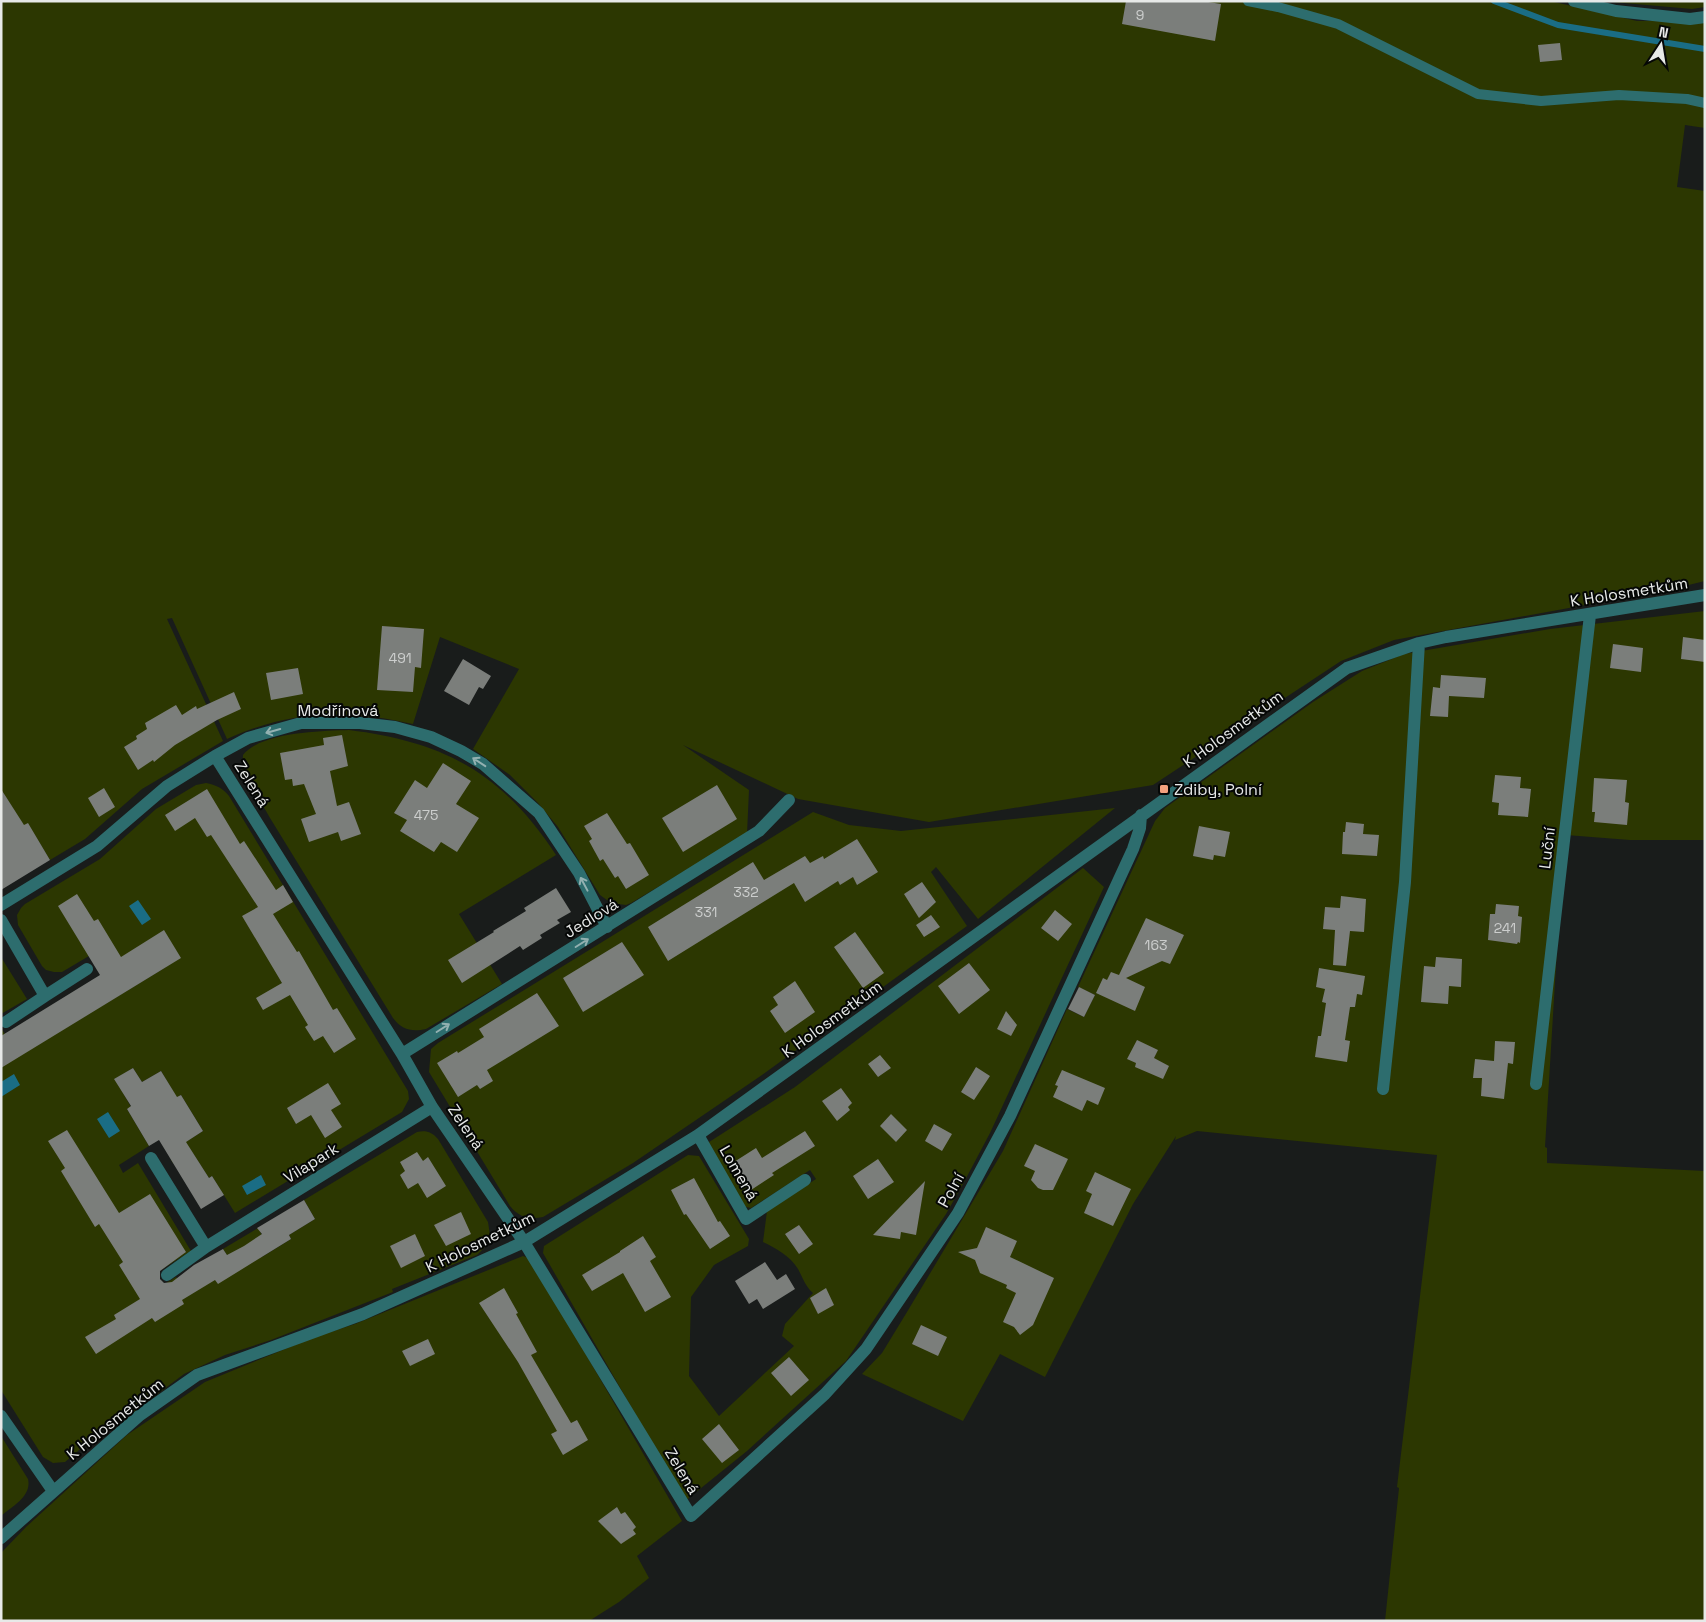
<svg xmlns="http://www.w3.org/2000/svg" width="1706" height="1622" font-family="'Space Grotesk',sans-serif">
	<rect width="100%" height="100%" fill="#191c1b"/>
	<path fill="#2c3701" d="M 1,1 L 1550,1 L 1637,21 L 1705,21 L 1705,128 L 1685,125 L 1677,187 L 1705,191 L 1705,581 L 1672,589 L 1394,640 L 1341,661 L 1153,785 L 929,822 L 798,799 L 683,745 L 749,790 L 747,834 L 631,903 L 626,905 L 611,903 L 600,895 L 558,827 L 538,803 L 510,775 L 473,749 L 519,669 L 440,637 L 413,724 C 346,709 291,710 227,739 L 172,618 L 167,619 L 223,741 L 142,789 L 85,839 L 50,860 L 28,824 L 24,826 L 7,799 L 1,802 Z
		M 1602,1 L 1705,1 L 1705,7 L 1692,9 Z
		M 1705,611 L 1705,840 L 1630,840 L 1566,835 L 1562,867 L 1545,1147 L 1547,1148 L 1547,1163 L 1705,1171 L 1705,1621 L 1385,1621 L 1399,1488 L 1397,1487 L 1437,1155 L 1197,1131 L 1175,1140 L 1176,1136 L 1133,1204 L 1045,1377 L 1000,1354 L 963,1421 L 862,1374 L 882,1353 L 907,1312 L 1003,1151 L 1067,1009 L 1084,1017 L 1095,995 L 1078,987 L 1155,821 L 1165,808 L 1313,702 L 1362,671 L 1404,654 L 1550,629 Z
		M 349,730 C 445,742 502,773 556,855 L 459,914 L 502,984 L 426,1029 C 412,1032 402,1030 393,1018 L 270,818 L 246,776 L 242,771 L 243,755 C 261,732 321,731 349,730 Z
		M 206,783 C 216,785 223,788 229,796 L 408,1091 L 409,1099 L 402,1112 L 235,1213 L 212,1176 L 209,1178 L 192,1152 L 173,1163 L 171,1160 L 170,1129 L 187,1141 L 203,1131 L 181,1095 L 177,1098 L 161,1071 L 142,1082 L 133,1068 L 115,1079 L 131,1107 L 127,1109 L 149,1146 L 119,1165 L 123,1173 L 138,1163 L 191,1251 L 156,1273 L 163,1285 L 176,1277 L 188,1296 L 227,1255 L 223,1249 L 258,1228 L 262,1235 L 262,1257 L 291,1239 L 289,1235 L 315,1219 L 304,1200 L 417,1132 C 426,1130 432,1132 438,1139 L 488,1222 L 490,1235 L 486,1246 L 477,1255 L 392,1289 L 393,1292 L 271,1340 L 225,1355 L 184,1374 L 127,1417 L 124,1412 L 65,1462 L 53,1463 L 43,1457 L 1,1390 L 1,1028 L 5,1034 L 62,1030 L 166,967 L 101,975 L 89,956 L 62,972 L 54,972 L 46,970 L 42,966 L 18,925 L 17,915 L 21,908 L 25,904 L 100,859 L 156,809 L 196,785 Z
		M 1115,808 L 978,919 L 936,867 L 931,872 L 967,926 L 762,1075 L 633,1163 L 543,1217 C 529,1220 519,1217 510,1206 L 429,1072 L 431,1049 L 438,1043 L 813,812 L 849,825 L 901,831 Z
		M 1083,868 L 1104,887 L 990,1133 L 963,1184 L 946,1214 L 846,1361 L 747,1451 L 685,1501 L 543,1253 L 544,1246 L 688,1155 L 699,1156 L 749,1239 L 748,1246 L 714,1265 L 691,1297 L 689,1376 L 719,1416 L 794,1346 L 782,1336 L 785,1324 L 813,1293 C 805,1286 803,1278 798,1269 C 789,1255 777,1249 763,1242 L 767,1211 L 816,1179 L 810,1170 L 751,1208 L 742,1206 L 706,1144 L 795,1087 Z
		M 1,957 L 27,999 L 1,1014 Z
		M 523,1256 L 531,1259 L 682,1521 L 637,1556 L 649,1578 L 619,1602 L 589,1621 L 1,1621 L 1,1553 L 26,1527 L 127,1435 L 205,1382 L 312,1338 L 355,1324 Z
		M 1,1436 L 28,1479 C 32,1496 13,1506 1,1516 Z"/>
	<path fill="#1a6d85" d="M 138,900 L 151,919 L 142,925 L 129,906 Z
		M 14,1074 L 20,1085 L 1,1097 L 1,1082 Z
		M 108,1112 L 120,1131 L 109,1138 L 97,1119 Z
		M 261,1175 L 266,1185 L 247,1195 L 242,1186 Z"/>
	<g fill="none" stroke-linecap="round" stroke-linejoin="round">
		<path stroke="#1a6d85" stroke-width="6" d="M 1494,1 L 1558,25 L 1705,49"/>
	</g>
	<path fill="#7b7e7b" d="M 1126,1 L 1202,1 L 1221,4 L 1215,41 L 1122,24 Z
		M 1560,43 L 1562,60 L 1540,62 L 1538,45 Z
		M 382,626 L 424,629 L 421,668 L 415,667 L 413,692 L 377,690 Z
		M 1683,637 L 1705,640 L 1705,662 L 1681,659 Z
		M 1613,644 L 1643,648 L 1641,672 L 1610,668 Z
		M 463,659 L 491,676 L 483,689 L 479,687 L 469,705 L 444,691 Z
		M 298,668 L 303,694 L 271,700 L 266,673 Z
		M 1441,675 L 1486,678 L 1484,698 L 1449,696 L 1448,717 L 1430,716 L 1433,687 L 1440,688 Z
		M 234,692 L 241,709 L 217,720 L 175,745 L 154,762 L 153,760 L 138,770 L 124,747 L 137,739 L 136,736 L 147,729 L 145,723 L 176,705 L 182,715 L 196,706 L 197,709 Z
		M 342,735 L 348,766 L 330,771 L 337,806 L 349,802 L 361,834 L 341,841 L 338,832 L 309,842 L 301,819 L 316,814 L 304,784 L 293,786 L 292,779 L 285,780 L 280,753 L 324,745 L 323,738 Z
		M 443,763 L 471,781 L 456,804 L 479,818 L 457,852 L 441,842 L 434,852 L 400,831 L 407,820 L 394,813 L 415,780 L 427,788 Z
		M 1495,775 L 1521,777 L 1520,788 L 1531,789 L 1528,817 L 1498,815 L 1499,803 L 1492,802 Z
		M 1594,778 L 1627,780 L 1625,802 L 1629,803 L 1627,825 L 1594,822 L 1595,812 L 1592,812 Z
		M 717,785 L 737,819 L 683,852 L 662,818 Z
		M 104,788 L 115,807 L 99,817 L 88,798 Z
		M 1,789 L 24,825 L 28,823 L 50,860 L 1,890 Z
		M 207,789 L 240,844 L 244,841 L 276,890 L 283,885 L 293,902 L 273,914 L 297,952 L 299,951 L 333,1010 L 337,1008 L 356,1039 L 334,1053 L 323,1036 L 314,1041 L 305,1027 L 308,1025 L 290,995 L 263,1010 L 256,998 L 282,983 L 242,916 L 258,907 L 211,835 L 207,837 L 195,818 L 175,831 L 165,815 Z
		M 607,813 L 627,844 L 630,843 L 649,875 L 626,889 L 618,876 L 615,878 L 603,859 L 600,861 L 589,841 L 592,839 L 584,826 Z
		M 1346,822 L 1364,824 L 1363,834 L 1379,835 L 1377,856 L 1342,854 L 1343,832 L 1345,832 Z
		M 1199,826 L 1230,832 L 1225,857 L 1214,855 L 1213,860 L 1193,856 Z
		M 857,839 L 878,872 L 857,885 L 853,877 L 840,885 L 838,881 L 805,902 L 794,883 L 668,961 L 648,927 L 753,862 L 764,880 L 805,856 L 810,863 L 823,856 L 824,859 Z
		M 922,882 L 936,902 L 919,918 L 904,894 Z
		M 556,888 L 571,912 L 557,920 L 560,923 L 540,935 L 542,938 L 523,950 L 520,946 L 462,983 L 448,960 L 494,932 L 493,931 L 526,911 L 524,908 Z
		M 77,894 L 94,921 L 98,919 L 121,957 L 164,930 L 181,958 L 1,1068 L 1,1036 L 100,975 L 58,906 Z
		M 1341,896 L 1366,899 L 1364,932 L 1350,931 L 1346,966 L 1333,965 L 1335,930 L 1323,929 L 1325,907 L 1340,908 Z
		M 1496,904 L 1519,906 L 1518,916 L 1522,917 L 1520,943 L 1518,942 L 1517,944 L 1488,940 L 1490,914 L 1495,914 Z
		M 1055,910 L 1072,924 L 1058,941 L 1041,928 Z
		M 931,915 L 940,927 L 924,937 L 916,925 Z
		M 1146,918 L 1184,935 L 1170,964 L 1162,961 L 1126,978 L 1145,987 L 1135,1011 L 1096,993 L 1103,978 L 1107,980 L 1111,972 L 1119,975 Z
		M 855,932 L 884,973 L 863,988 L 834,947 Z
		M 622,942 L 644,975 L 583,1012 L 563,978 Z
		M 1436,957 L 1462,959 L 1461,987 L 1449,986 L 1448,1004 L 1421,1002 L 1424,966 L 1435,967 Z
		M 969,963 L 990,990 L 959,1014 L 938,986 Z
		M 1319,968 L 1365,976 L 1362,995 L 1357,994 L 1355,1007 L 1350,1007 L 1345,1040 L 1350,1041 L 1347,1062 L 1315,1057 L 1318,1036 L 1321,1036 L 1326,1003 L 1322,1002 L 1325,989 L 1316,987 Z
		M 795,981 L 815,1012 L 785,1033 L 770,1011 L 778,1005 L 773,997 Z
		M 1079,987 L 1095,995 L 1084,1017 L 1068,1009 Z
		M 537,993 L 559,1026 L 487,1070 L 493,1081 L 480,1089 L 477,1085 L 458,1097 L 437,1063 L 457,1051 L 458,1053 L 484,1037 L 479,1029 Z
		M 1006,1011 L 1017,1025 L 1011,1036 L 997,1029 Z
		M 1137,1040 L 1158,1050 L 1154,1058 L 1169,1066 L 1163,1079 L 1135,1067 L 1136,1063 L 1127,1059 Z
		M 1495,1041 L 1515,1042 L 1513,1064 L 1508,1063 L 1504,1099 L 1481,1096 L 1482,1078 L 1473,1078 L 1475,1059 L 1494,1061 Z
		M 880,1055 L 891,1068 L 878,1077 L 868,1064 Z
		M 976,1067 L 990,1076 L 974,1100 L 961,1092 Z
		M 133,1068 L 142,1082 L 161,1071 L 177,1097 L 181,1095 L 203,1131 L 186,1142 L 209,1178 L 212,1176 L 224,1195 L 201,1209 L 159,1140 L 149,1146 L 127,1109 L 131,1106 L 114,1079 Z
		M 1062,1070 L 1105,1088 L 1098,1105 L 1087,1100 L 1082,1111 L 1053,1097 L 1058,1086 L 1055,1085 Z
		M 328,1083 L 341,1104 L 331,1110 L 342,1127 L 325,1138 L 311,1115 L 296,1124 L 287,1108 Z
		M 841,1088 L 852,1103 L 848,1107 L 850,1110 L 837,1121 L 822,1101 Z
		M 891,1114 L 907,1130 L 896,1142 L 880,1126 Z
		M 934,1124 L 952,1134 L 942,1151 L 925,1141 Z
		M 67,1130 L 119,1213 L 150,1194 L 186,1252 L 160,1271 L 160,1279 L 164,1283 L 172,1282 L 194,1265 L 223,1249 L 227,1255 L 244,1246 L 262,1234 L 257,1228 L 304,1200 L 315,1219 L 289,1235 L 291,1239 L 218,1284 L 215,1280 L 182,1300 L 184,1304 L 155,1322 L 152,1318 L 96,1354 L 85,1337 L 116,1319 L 114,1315 L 140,1299 L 119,1265 L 123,1262 L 99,1224 L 95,1227 L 61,1171 L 65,1168 L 48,1141 Z
		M 805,1131 L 815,1146 L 772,1173 L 774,1175 L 751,1190 L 734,1162 L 756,1148 L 762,1158 Z
		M 1035,1144 L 1068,1159 L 1053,1190 L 1043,1190 L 1038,1188 L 1031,1180 L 1035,1171 L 1024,1166 Z
		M 417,1152 L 423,1161 L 428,1157 L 446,1186 L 427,1198 L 418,1183 L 408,1189 L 400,1175 L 405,1171 L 400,1162 Z
		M 878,1159 L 894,1182 L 868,1199 L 853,1176 Z
		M 1095,1172 L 1131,1189 L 1113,1226 L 1084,1213 L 1092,1194 L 1086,1191 Z
		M 694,1178 L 718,1222 L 720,1221 L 730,1236 L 710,1249 L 686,1214 L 684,1215 L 671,1190 Z
		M 925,1181 L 916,1235 L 901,1232 L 900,1239 L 873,1235 Z
		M 461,1212 L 471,1234 L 446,1246 L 434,1225 Z
		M 799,1225 L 813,1244 L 799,1254 L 785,1234 Z
		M 986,1227 L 1017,1241 L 1010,1257 L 1054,1278 L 1033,1325 L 1020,1335 L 1014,1327 L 1003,1322 L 1016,1293 L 1006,1288 L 1007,1285 L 980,1273 L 975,1260 L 958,1252 L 977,1248 Z
		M 415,1234 L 425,1256 L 401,1268 L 390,1246 Z
		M 643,1236 L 656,1257 L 650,1261 L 671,1297 L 645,1312 L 623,1273 L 592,1291 L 582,1275 L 620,1252 L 620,1251 Z
		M 765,1262 L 777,1280 L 786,1274 L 795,1289 L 763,1309 L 757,1299 L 749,1304 L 735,1281 Z
		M 504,1288 L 518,1313 L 516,1314 L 537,1352 L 531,1355 L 571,1423 L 577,1420 L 588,1440 L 563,1455 L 551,1434 L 557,1431 L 518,1362 L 479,1303 Z
		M 826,1288 L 834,1305 L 818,1314 L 810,1298 Z
		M 921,1325 L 947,1337 L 938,1356 L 912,1344 Z
		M 428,1339 L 435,1354 L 410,1366 L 402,1351 Z
		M 789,1357 L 809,1380 L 791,1396 L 771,1373 Z
		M 719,1424 L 739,1450 L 722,1463 L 702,1439 Z
		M 617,1507 L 621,1514 L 625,1512 L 636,1527 L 633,1530 L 636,1534 L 621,1544 L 598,1521 Z"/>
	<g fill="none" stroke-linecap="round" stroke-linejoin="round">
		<path stroke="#2d6d6e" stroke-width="10" d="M 1248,1 L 1278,7 L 1338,24 L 1478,94 L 1541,101 L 1619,95 L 1687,99 L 1705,103"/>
		<path stroke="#2d6d6e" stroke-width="12" d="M 1574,1 L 1616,11 L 1690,19 L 1705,17
			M 215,756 L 402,1054 L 432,1107 L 524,1242 L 691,1516 L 825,1394 L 866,1349 L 958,1213 L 1010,1116 L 1133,849 L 1140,828 L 1141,815
			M 1,905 L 97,846 L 167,786 L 215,756 L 248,738 L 301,723 L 360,723 L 395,727 L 431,737 L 461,751 L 483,764 L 539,813 L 579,873 L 607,927
			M 1,920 L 45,996 L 87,969
			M 6,1022 L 45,996
			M 402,1054 L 759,831 L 789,800
			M 1536,1084 L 1590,615
			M 1383,1089 L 1405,882 L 1419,643
			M 698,1135 L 746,1219 L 805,1180
			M 151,1158 L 206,1247
			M 167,1275 L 206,1247 L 432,1107
			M 1,1416 L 53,1491
			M 1,1538 L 140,1415 L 197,1375 L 363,1314 L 524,1242 L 698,1135 L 1347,668 L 1419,643 L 1446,637 L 1705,595"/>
	</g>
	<defs><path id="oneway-shaft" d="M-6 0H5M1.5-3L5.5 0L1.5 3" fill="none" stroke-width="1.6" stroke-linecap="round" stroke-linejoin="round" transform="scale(1.25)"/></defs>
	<g stroke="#93b1b1">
		<use href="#oneway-shaft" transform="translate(273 731) rotate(164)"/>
		<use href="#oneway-shaft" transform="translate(479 762) rotate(-147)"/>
		<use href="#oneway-shaft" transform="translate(584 884) rotate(-118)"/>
		<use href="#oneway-shaft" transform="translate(582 943) rotate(-32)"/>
		<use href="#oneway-shaft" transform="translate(443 1028) rotate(-32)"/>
	</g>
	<rect fill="#f2a17e" stroke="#050706" stroke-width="2" x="1159" y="784" width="10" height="10" rx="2.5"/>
	<g text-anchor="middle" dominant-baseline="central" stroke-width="4" stroke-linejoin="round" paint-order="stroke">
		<g font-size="14" fill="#cccecd">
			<text x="1140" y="15">9</text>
			<text x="400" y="658">491</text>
			<text x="426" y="815">475</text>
			<text x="746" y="892">332</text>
			<text x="706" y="912">331</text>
			<text x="1505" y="928">241</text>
			<text x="1156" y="945">163</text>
		</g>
		<g font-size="16" fill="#e7e9e8" stroke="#050706">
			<text transform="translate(1629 592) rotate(-9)">K Holosmetkům</text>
			<text x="338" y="710">Modřínová</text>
			<text transform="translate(1233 729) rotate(-36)">K Holosmetkům</text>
			<text transform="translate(252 784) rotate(58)">Zelená</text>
			<text transform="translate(1547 848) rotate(-83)">Luční</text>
			<text transform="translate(591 918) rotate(-32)">Jedlová</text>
			<text transform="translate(832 1019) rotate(-36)">K Holosmetkům</text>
			<text transform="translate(466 1127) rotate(56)">Zelená</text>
			<text transform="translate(311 1163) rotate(-32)">Vilapark</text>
			<text transform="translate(739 1173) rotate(60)">Lomená</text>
			<text transform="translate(951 1190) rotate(-61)">Polní</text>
			<text transform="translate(480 1242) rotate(-26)">K Holosmetkům</text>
			<text transform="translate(115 1419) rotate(-39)">K Holosmetkům</text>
			<text transform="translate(682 1471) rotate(59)">Zelená</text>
		</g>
		<g font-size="16" fill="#e7e9e8" stroke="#050706" text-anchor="start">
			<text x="1174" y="789">Zdiby, Polní</text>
		</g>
	</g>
	<rect width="1706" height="1622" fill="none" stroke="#e7e9e8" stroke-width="5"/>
	<g transform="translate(1661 45) rotate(12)" stroke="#050706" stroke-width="4" paint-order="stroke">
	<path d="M0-4L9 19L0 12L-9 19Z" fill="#e7e9e8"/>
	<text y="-8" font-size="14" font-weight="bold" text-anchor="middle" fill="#e7e9e8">N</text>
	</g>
</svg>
